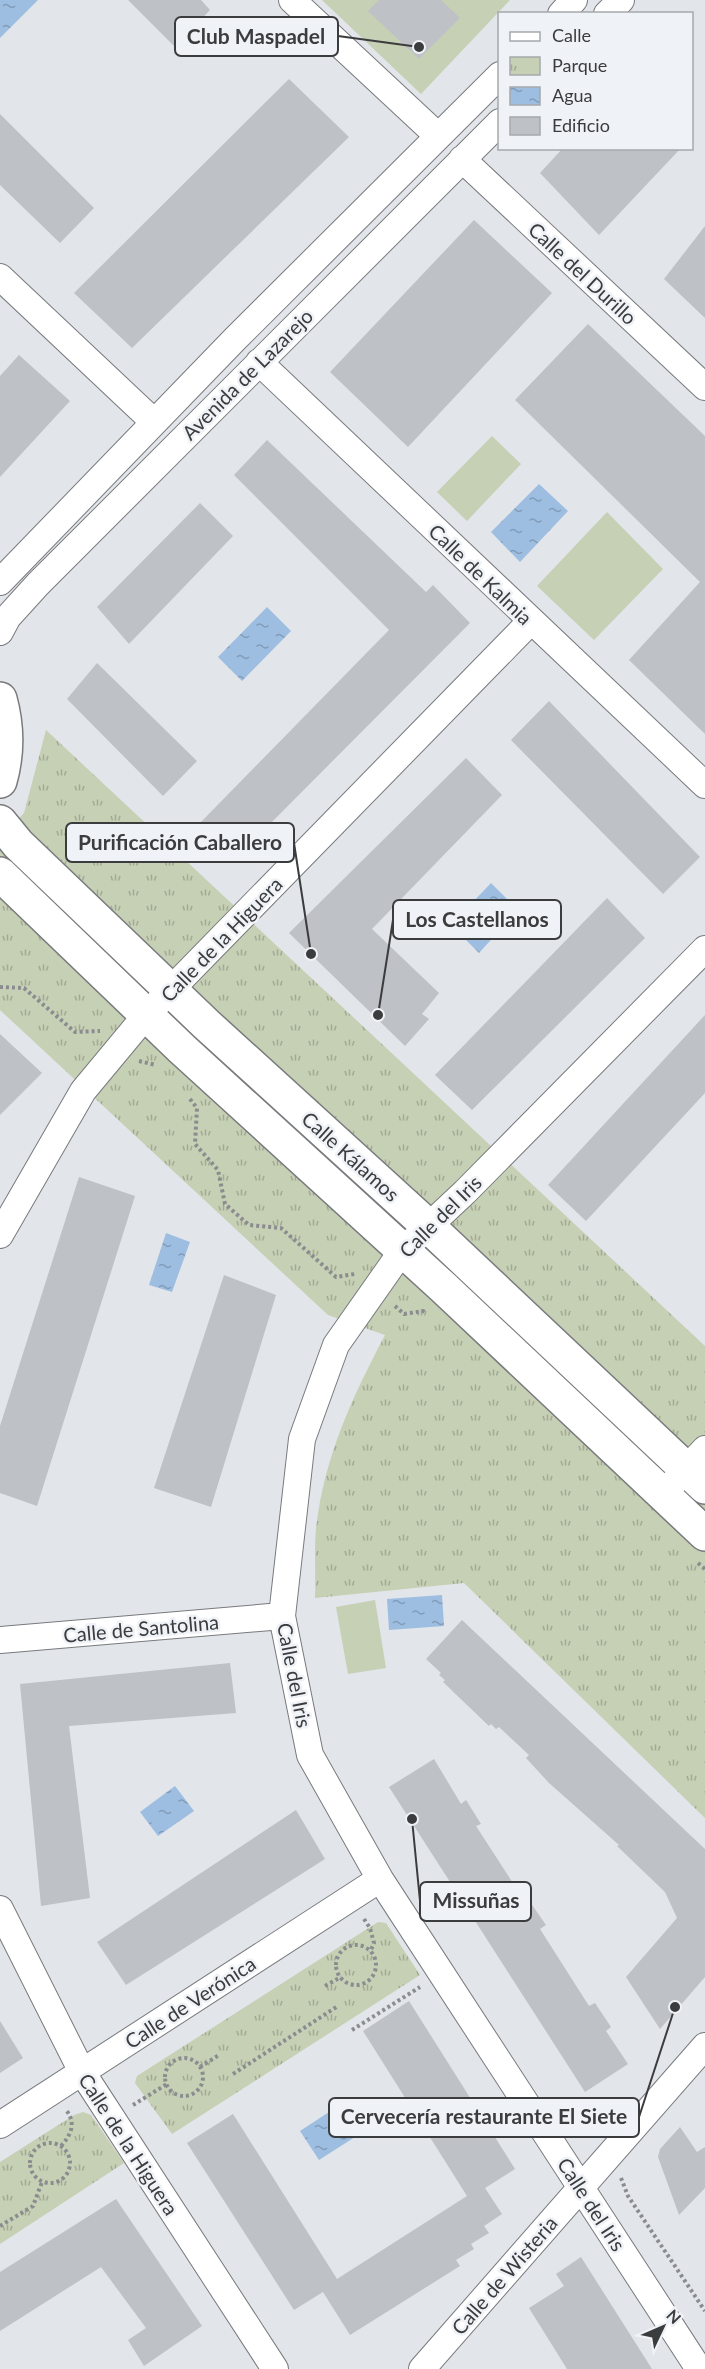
<svg xmlns="http://www.w3.org/2000/svg" width="705" height="2369" font-family="Lato,sans-serif">
	<defs>
		<pattern id="park-tufts" width="24" height="20" patternUnits="userSpaceOnUse" patternTransform="scale(1.5)"><rect width="24" height="20" fill="#c6d0b4"/><path d="M3 7l-1-3M5 7V3M7 7l1-3M15 17l-1-3M17 17v-4M19 17l1-3" fill="none" stroke="#a2aa94"/></pattern>
		<pattern id="water-ripples" width="26" height="14" patternUnits="userSpaceOnUse" patternTransform="scale(1.5)"><rect width="26" height="14" fill="#9dbde1"/><path d="M2 4q2-2 4 0t4 0M15 11q2-2 4 0t4 0" fill="none" stroke="#819bb8"/></pattern>
	</defs>
	<rect width="100%" height="100%" fill="#e2e5e9"/>
	<path fill="#c6d0b4" d="M 322,0 L 510,0 L 421,94 Z
		M 492,436 L 521,464 L 467,521 L 437,492 Z
		M 607,512 L 663,569 L 594,640 L 537,586 Z
		M 375,1600 L 386,1668 L 348,1674 L 336,1607 Z"/>
	<path fill="url(#park-tufts)" d="M 46,730 L 705,1346 L 705,1818 L 464,1583 L 315,1598 C 316,1575 314,1551 316,1529 C 324,1457 352,1398 385,1335 L 328,1315 L 0,1010 L 0,838 L 24,813 Z
		M 378,1922 L 386,1923 L 420,1975 L 172,2134 L 135,2083 L 137,2076 Z
		M 83,2112 L 91,2115 L 124,2163 L 0,2244 L 0,2162 L 74,2115 Z"/>
	<path fill="url(#water-ripples)" d="M 0,0 L 38,0 L 0,38 Z
		M 539,484 L 568,511 L 520,562 L 491,532 Z
		M 267,607 L 291,631 L 242,681 L 218,657 Z
		M 491,883 L 518,910 L 479,953 L 451,925 Z
		M 166,1233 L 190,1242 L 172,1292 L 149,1285 Z
		M 442,1595 L 444,1626 L 389,1630 L 387,1599 Z
		M 175,1786 L 194,1811 L 158,1836 L 140,1812 Z
		M 349,2099 L 369,2128 L 319,2160 L 300,2131 Z"/>
	<path fill="#bec1c5" d="M 128,0 L 201,0 L 210,10 L 175,47 Z
		M 379,0 L 441,0 L 460,18 L 419,59 L 368,11 Z
		M 289,79 L 349,137 L 132,348 L 74,293 Z
		M 0,114 L 94,208 L 60,243 L 0,185 Z
		M 563,148 L 681,148 L 599,235 L 540,173 Z
		M 474,220 L 552,293 L 408,447 L 330,372 Z
		M 705,226 L 705,318 L 664,279 Z
		M 588,324 L 705,436 L 705,734 L 629,660 L 700,582 L 515,400 Z
		M 19,355 L 70,401 L 0,477 L 0,376 Z
		M 267,440 L 426,592 L 433,585 L 470,623 L 236,858 L 200,823 L 389,630 L 234,475 Z
		M 200,503 L 233,536 L 129,644 L 97,607 Z
		M 97,663 L 197,761 L 163,796 L 67,699 Z
		M 549,701 L 700,857 L 663,894 L 511,740 Z
		M 466,758 L 502,795 L 372,929 L 439,993 L 422,1014 L 429,1019 L 405,1046 L 289,933 Z
		M 607,898 L 645,938 L 472,1110 L 435,1075 Z
		M 705,1015 L 705,1093 L 586,1221 L 548,1185 Z
		M 0,1034 L 42,1073 L 0,1115 Z
		M 79,1177 L 135,1196 L 37,1506 L 0,1493 L 0,1426 Z
		M 224,1275 L 276,1295 L 211,1507 L 154,1488 Z
		M 462,1620 L 705,1849 L 705,1977 L 660,2029 L 626,1977 L 677,1918 L 665,1892 L 617,1846 L 619,1845 L 549,1783 L 526,1758 L 529,1755 L 499,1727 L 496,1729 L 491,1724 L 489,1726 L 443,1682 L 445,1680 L 439,1675 L 441,1673 L 426,1659 Z
		M 230,1663 L 236,1713 L 69,1726 L 90,1898 L 41,1906 L 20,1684 Z
		M 434,1759 L 461,1804 L 466,1800 L 481,1824 L 476,1826 L 520,1894 L 522,1893 L 528,1903 L 530,1902 L 546,1925 L 540,1929 L 589,2006 L 595,2003 L 611,2027 L 606,2031 L 628,2064 L 585,2092 L 389,1787 Z
		M 296,1810 L 325,1859 L 126,1985 L 97,1942 Z
		M 409,2001 L 515,2169 L 485,2188 L 502,2214 L 484,2226 L 489,2233 L 471,2244 L 474,2249 L 456,2260 L 460,2266 L 350,2335 L 323,2292 L 294,2310 L 187,2143 L 233,2114 L 337,2279 L 467,2196 L 363,2031 Z
		M 0,2021 L 23,2058 L 0,2073 Z
		M 680,2127 L 697,2152 L 705,2147 L 705,2188 L 679,2215 L 658,2157 L 660,2149 Z
		M 116,2199 L 202,2326 L 144,2366 L 128,2340 L 146,2328 L 101,2267 L 0,2331 L 0,2272 Z
		M 581,2257 L 652,2369 L 567,2369 L 529,2308 L 564,2286 L 556,2274 Z"/>
	<g fill="none" stroke-linecap="round" stroke-linejoin="round">
		<defs>
			<path id="street" d="M 292,0 L 438,136
				M 561,14 L 574,0
				M 607,14 L 621,0
				M 462,159 L 705,387
				M 0,277 L 154,422
				M 259,362 L 705,785
				M 0,582 L 235,339 L 500,75
				M 0,632 L 8,617 L 38,584 L 500,122
				M 0,1235 L 83,1091 L 147,1014 L 531,621
				M 662,1495 L 705,1449
				M 0,1640 L 282,1616
				M 0,1909 L 82,2072 L 275,2369
				M 0,2125 L 380,1879
				M 422,2369 L 705,2046
				M 699,2369 L 380,1879 L 310,1755 L 282,1616 L 302,1439 L 336,1345 L 402,1251 L 465,1192 L 705,949"/>
			<path id="secondary" d="M 0,699 C 8,728 8,753 0,781
				M 0,822 L 18,844 L 206,1024 L 428,1226 L 705,1487
				M 0,874 L 182,1049 L 443,1287 L 705,1534"/>
		</defs>
		<use href="#street" stroke="#787a7e" stroke-width="28"/>
		<use href="#secondary" stroke="#787a7e" stroke-width="36"/>
		<path stroke="#8a8c8f" stroke-width="4" stroke-dasharray="3 3" stroke-linecap="butt" d="M 0,987 L 24,988 L 75,1032 L 100,1031
			M 139,1061 L 156,1065
			M 190,1099 L 197,1108 L 195,1144 L 218,1170 L 225,1204 L 249,1225 L 281,1228 L 336,1277 L 355,1274
			M 395,1306 L 404,1314 L 423,1311 L 425,1312
			M 698,1563 L 705,1569
			M 364,1919 L 370,1928 L 374,1943 L 370,1952
			M336 1965a20 20 0 1 1 40 0a20 20 0 1 1-40 0Z
			M 325,1986 L 341,1977
			M 352,2030 L 420,1987
			M165 2077a19 19 0 1 1 38 0a19 19 0 1 1-38 0Z
			M 200,2067 L 219,2055
			M 233,2074 L 338,2006
			M 133,2105 L 167,2084
			M30 2163a20 20 0 1 1 40 0a20 20 0 1 1-40 0Z
			M 61,2146 C 71,2135 76,2124 67,2111
			M 621,2178 L 628,2196 L 705,2311
			M 0,2226 L 33,2206 L 42,2182"/>
		<use href="#street" stroke="#fff" stroke-width="26"/>
		<use href="#secondary" stroke="#fff" stroke-width="33"/>
	</g>
	<g text-anchor="middle" dominant-baseline="central" stroke-width="5" stroke-linejoin="round" paint-order="stroke">
		<g font-size="20" fill="#3b3c3e" stroke="#eff2f6">
			<text transform="translate(583 273) rotate(43)">Calle del Durillo</text>
			<text transform="translate(247 374) rotate(-45)">Avenida de Lazarejo</text>
			<text transform="translate(481 574) rotate(44)">Calle de Kalmia</text>
			<text transform="translate(221 939) rotate(-46)">Calle de la Higuera</text>
			<text transform="translate(351 1156) rotate(42)">Calle Kálamos</text>
			<text transform="translate(440 1216) rotate(-45)">Calle del Iris</text>
			<text transform="translate(141 1628) rotate(-5)">Calle de Santolina</text>
			<text transform="translate(295 1675) rotate(79)">Calle del Iris</text>
			<text transform="translate(190 2002) rotate(-33)">Calle de Verónica</text>
			<text transform="translate(129 2144) rotate(57)">Calle de la Higuera</text>
			<text transform="translate(592 2204) rotate(57)">Calle del Iris</text>
			<text transform="translate(504 2275) rotate(-49)">Calle de Wisteria</text>
		</g>
	</g>
	<path fill="none" stroke="#3b3c3e" stroke-width="2" d="M419 47L338 36M311 954L294 843M378 1015L393 920M412 1819L420 1901M675 2007L639 2117"/>
	<g fill="#3b3c3e" stroke="#eff2f6" stroke-width="2">
		<circle cx="419" cy="47" r="6"/>
		<circle cx="311" cy="954" r="6"/>
		<circle cx="378" cy="1015" r="6"/>
		<circle cx="412" cy="1819" r="6"/>
		<circle cx="675" cy="2007" r="6"/>
	</g>
	<g fill="#eff2f6" stroke="#3b3c3e" stroke-width="2">
		<rect x="175" y="17" width="163" height="39" rx="6"/>
		<rect x="66" y="823" width="228" height="39" rx="6"/>
		<rect x="393" y="900" width="168" height="39" rx="6"/>
		<rect x="420" y="1882" width="111" height="39" rx="6"/>
		<rect x="329" y="2098" width="310" height="39" rx="6"/>
	</g>
	<g font-size="21" text-anchor="middle" font-weight="bold" fill="#3b3c3e">
		<text x="256" y="44">Club Maspadel</text>
		<text x="180" y="850">Purificación Caballero</text>
		<text x="477" y="927">Los Castellanos</text>
		<text x="476" y="1908">Missuñas</text>
		<text x="484" y="2124">Cervecería restaurante El Siete</text>
	</g>
	<rect x="498" y="12" width="195" height="138" fill="#eff2f6" stroke="#a7a9ac" stroke-width="1.5"/>
	<rect x="510" y="32" width="30" height="9" fill="#ffffff" stroke="#a7a9ac" stroke-width="1.5"/>
	<text x="552" y="42" font-size="18" fill="#3b3c3e">Calle</text>
	<rect x="510" y="57" width="30" height="18" fill="url(#park-tufts)" stroke="#a7a9ac" stroke-width="1.5"/>
	<text x="552" y="72" font-size="18" fill="#3b3c3e">Parque</text>
	<rect x="510" y="87" width="30" height="18" fill="url(#water-ripples)" stroke="#a7a9ac" stroke-width="1.5"/>
	<text x="552" y="102" font-size="18" fill="#3b3c3e">Agua</text>
	<rect x="510" y="117" width="30" height="18" fill="#bec1c5" stroke="#a7a9ac" stroke-width="1.5"/>
	<text x="552" y="132" font-size="18" fill="#3b3c3e">Edificio</text>
	<g transform="translate(663 2327) rotate(46)" stroke="#eff2f6" stroke-width="4.5" paint-order="stroke">
	<path d="M0-4.5L10 22L0 15L-10 22Z" fill="#3b3c3e"/>
	<text y="-9" font-size="16" font-weight="bold" text-anchor="middle" fill="#3b3c3e">N</text>
	</g>
</svg>
